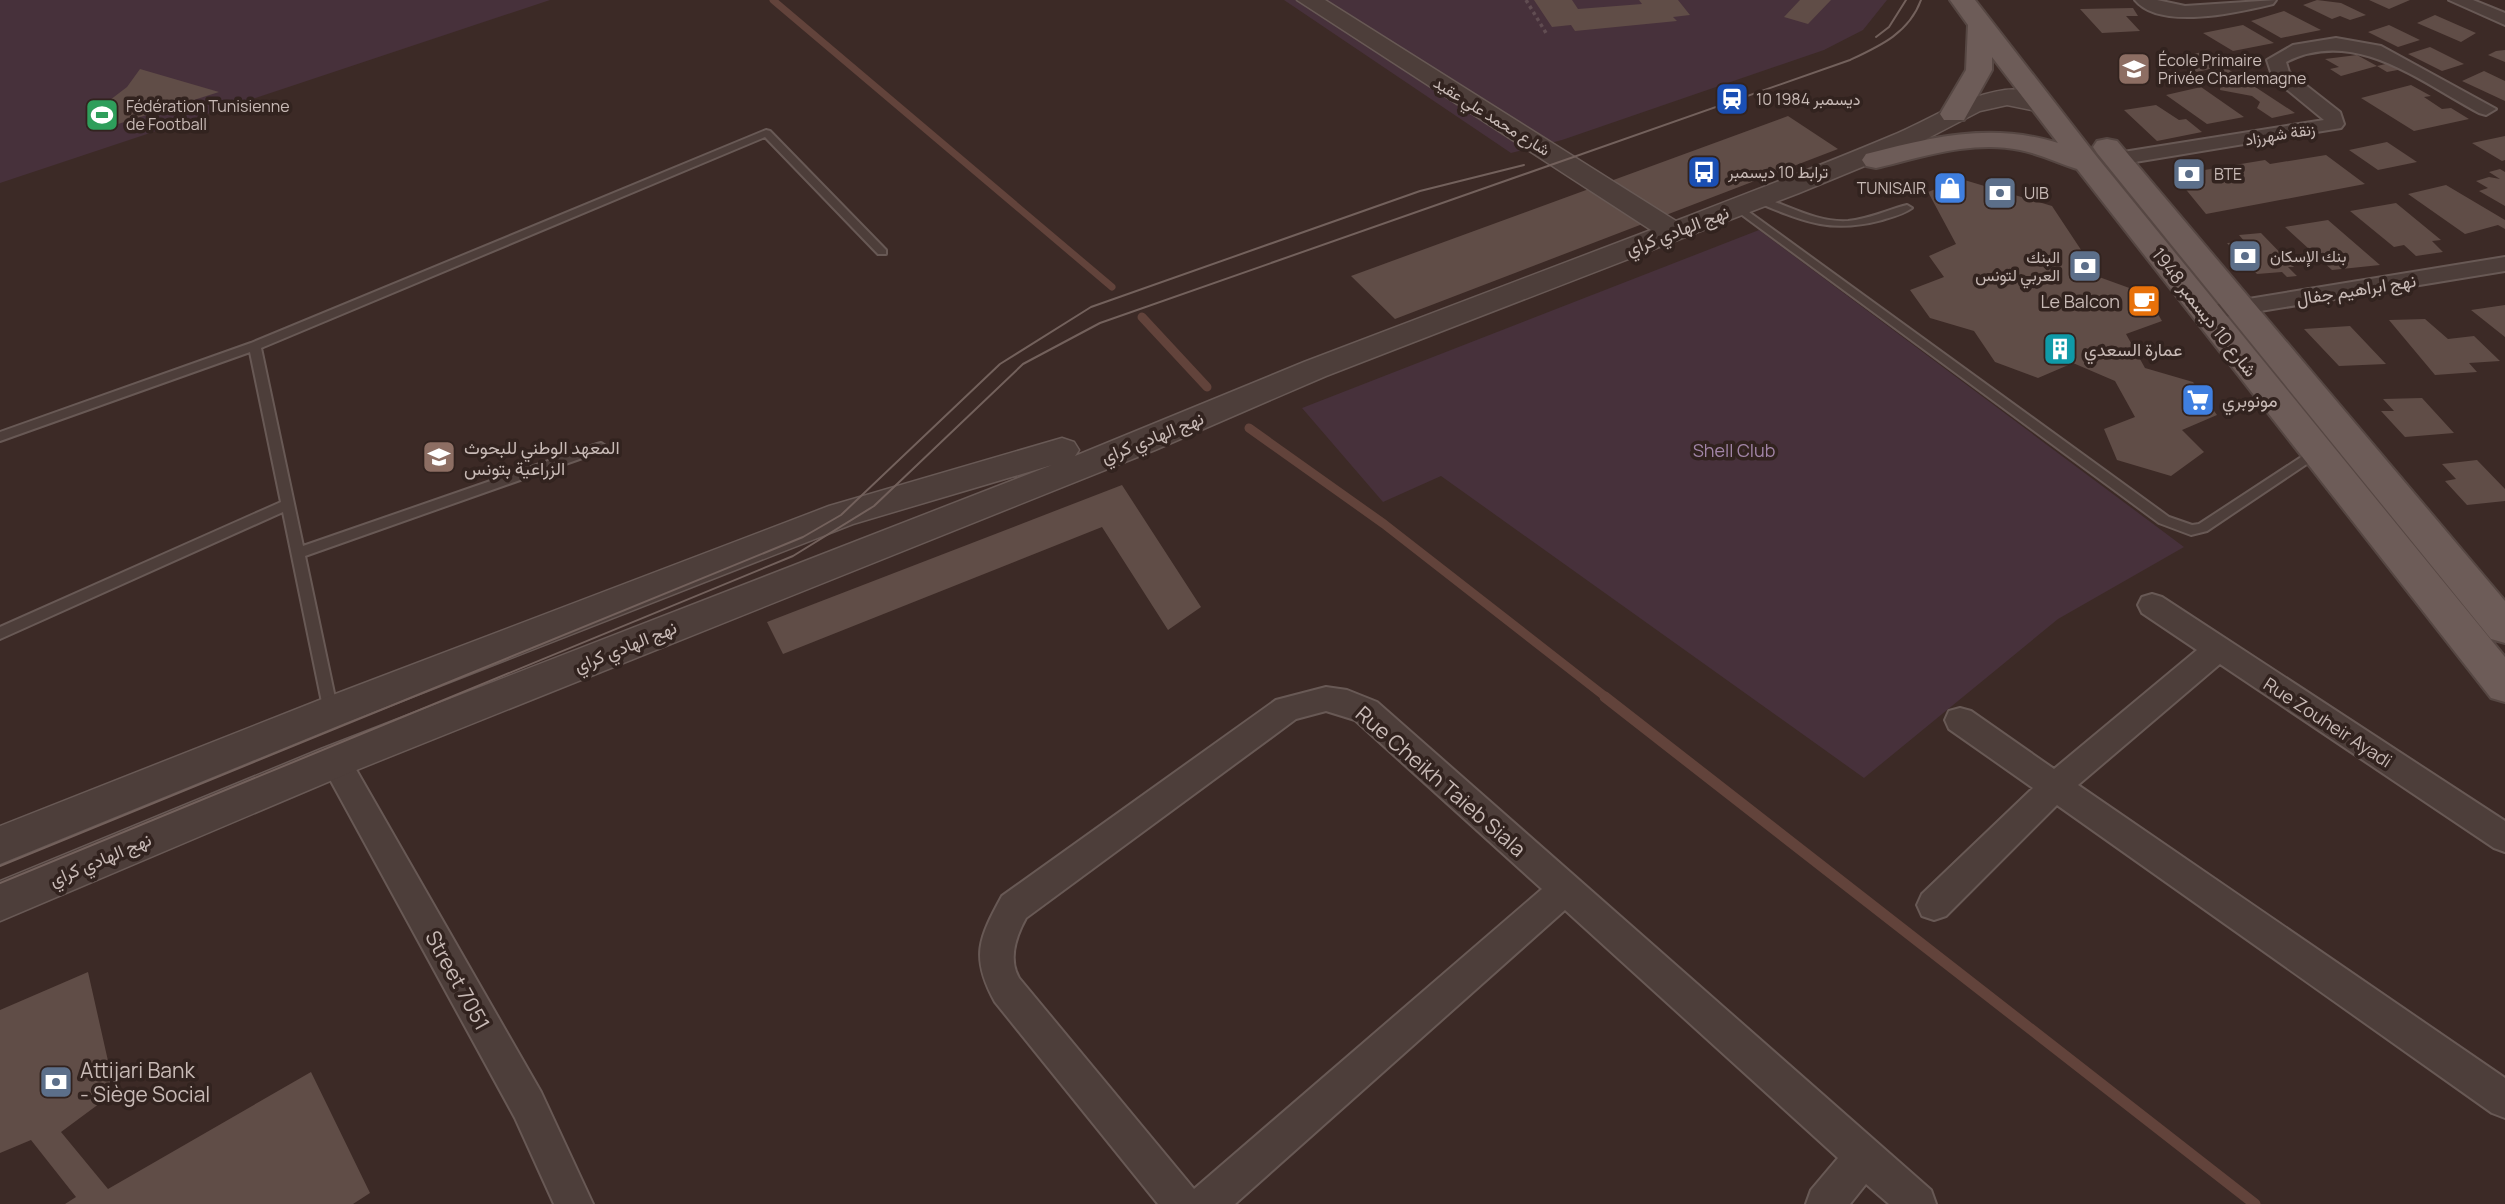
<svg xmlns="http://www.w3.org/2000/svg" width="2505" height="1204" font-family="Manrope,Vazirmatn,sans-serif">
	<rect width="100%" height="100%" fill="#3c2a26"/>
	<path fill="#47313b" d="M 0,0 L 550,0 L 0,183 Z
		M 1284,0 L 1887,0 L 1863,30 L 1824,50 L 1562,140 L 1511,153 Z
		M 1759,230 L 2184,547 L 2058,619 L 1864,778 L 1441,476 L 1383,502 L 1302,408 Z"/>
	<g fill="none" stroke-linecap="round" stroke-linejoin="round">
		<path stroke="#62433b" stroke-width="7" d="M 773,0 L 1112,287"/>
		<path stroke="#62433b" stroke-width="9" d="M 1142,317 L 1207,387
			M 1249,428 L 1384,524 L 1607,698"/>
		<path stroke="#62433b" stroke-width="11" d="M 1605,697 L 2255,1204"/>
	</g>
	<path fill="#604d47" d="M 1534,0 L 1572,0 L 1578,9 L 1642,4 L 1639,0 L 1678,0 L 1690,15 L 1673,17 L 1677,21 L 1575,31 L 1571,25 L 1552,27 Z
		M 1800,0 L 1831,0 L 1808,24 L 1784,17 Z
		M 2317,0 L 2341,3 L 2366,15 L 2350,20 L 2340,16 L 2332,19 L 2303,5 Z
		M 2369,0 L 2410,0 L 2389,9 Z
		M 2133,8 L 2138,16 L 2126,16 L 2140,31 L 2102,33 L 2080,9 Z
		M 2284,11 L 2321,30 L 2281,38 L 2251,21 Z
		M 2435,15 L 2476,33 L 2461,42 L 2417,23 Z
		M 2243,25 L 2274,43 L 2233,51 L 2203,33 Z
		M 2389,25 L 2420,40 L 2398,47 L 2368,32 Z
		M 2430,47 L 2464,64 L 2442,71 L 2408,54 Z
		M 2505,50 L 2505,62 L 2488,55 L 2496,51 Z
		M 2202,52 L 2295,113 L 2272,118 L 2257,108 L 2260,102 L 2252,96 L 2220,90 L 2222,76 L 2210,69 L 2197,72 L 2176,58 Z
		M 2357,55 L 2377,66 L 2341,76 L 2330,69 L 2339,67 L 2325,59 Z
		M 2390,63 L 2403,69 L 2387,72 L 2377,66 Z
		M 140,69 L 219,92 L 96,131 L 108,114 L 110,100 L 127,87 Z
		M 2484,71 L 2505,81 L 2505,101 L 2462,81 Z
		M 2411,85 L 2431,96 L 2424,97 L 2442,109 L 2451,108 L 2469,119 L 2414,131 L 2361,98 Z
		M 2201,87 L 2244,117 L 2207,124 L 2166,95 Z
		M 2156,105 L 2179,120 L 2186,119 L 2202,132 L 2157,141 L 2124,110 Z
		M 1788,116 L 1838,149 L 1395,319 L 1351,276 Z
		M 2505,136 L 2505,160 L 2502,161 L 2472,143 Z
		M 2387,142 L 2417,162 L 2378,170 L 2349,150 Z
		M 2326,155 L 2365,184 L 2206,214 L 2174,175 L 2265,160 L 2270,164 Z
		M 2500,169 L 2505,172 L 2505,206 L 2479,191 L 2488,188 L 2476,181 L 2489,177 L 2500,179 L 2489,172 Z
		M 1961,179 L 2052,206 L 2099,277 L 2146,294 L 2162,321 L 2126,334 L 2145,368 L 2193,382 L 2217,415 L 2182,430 L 2204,452 L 2171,476 L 2117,460 L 2104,429 L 2135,417 L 2115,381 L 2073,363 L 2038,378 L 1995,362 L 1974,331 L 1930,318 L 1910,290 L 1944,277 L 1929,256 L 1956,244 L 1928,192 Z
		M 2446,185 L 2505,220 L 2505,229 L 2498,225 L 2465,234 L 2408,194 Z
		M 2396,203 L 2441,240 L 2432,241 L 2443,252 L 2416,256 L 2404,245 L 2394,247 L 2350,211 Z
		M 2328,220 L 2380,265 L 2332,270 L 2285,227 Z
		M 2261,233 L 2294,267 L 2288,267 L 2297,276 L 2287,277 L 2282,272 L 2257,274 L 2227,243 L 2245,242 L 2239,235 Z
		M 2505,305 L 2505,337 L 2471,310 Z
		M 2425,319 L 2448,339 L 2474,336 L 2500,361 L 2469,363 L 2477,372 L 2435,375 L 2389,320 Z
		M 2350,326 L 2386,364 L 2339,366 L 2304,329 Z
		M 2422,398 L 2454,433 L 2405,437 L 2381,411 L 2394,411 L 2383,399 Z
		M 2477,460 L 2505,489 L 2505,501 L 2467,505 L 2445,481 L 2456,479 L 2442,464 Z
		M 1122,485 L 1201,607 L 1168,630 L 1102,527 L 783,654 L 767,622 Z
		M 88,972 L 115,1092 L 61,1132 L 108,1189 L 311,1072 L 370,1193 L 353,1204 L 65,1204 L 76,1197 L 31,1140 L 0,1153 L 0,1010 Z"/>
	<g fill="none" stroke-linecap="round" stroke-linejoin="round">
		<defs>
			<path id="service" d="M 766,130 L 770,131 L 886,250 L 886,254 L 878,254 L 765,137 L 261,348 L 303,546 L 597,444 L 601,443 L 607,447 L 605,450 L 305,556 L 338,712 L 336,716 L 331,718 L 326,716 L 324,712 L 283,512 L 0,639 L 0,627 L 281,502 L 250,352 L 0,441 L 0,432 L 251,343 Z
				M 1758,196 C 1788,205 1816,223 1848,221 C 1869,219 1887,210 1907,205 L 1912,208 C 1904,214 1892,217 1882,220 C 1829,234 1803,221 1754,201 L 1753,199 Z
				M 1738,204 L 2169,517 L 2192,525 L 2199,524 L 2312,450 L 2317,449 L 2323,453 L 2207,531 L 2191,535 L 2159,523 L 1734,209 L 1733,207 Z"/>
			<path id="minor" d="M 2135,0 L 2157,0 L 2185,6 L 2276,0 L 2273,4 C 2240,12 2160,31 2135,0 Z
				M 2449,0 L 2473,0 L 2505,13 L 2505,25 Z
				M 2336,38 L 2381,46 L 2496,109 L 2486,115 L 2479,113 C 2419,81 2355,27 2286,62 L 2289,72 L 2340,112 L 2344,124 L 2341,128 L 2117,165 L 2107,159 L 2117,153 L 2324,120 L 2273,78 L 2267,60 L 2293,45 Z
				M 2505,257 L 2505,271 L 2218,318 L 2210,316 L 2206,311 L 2210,306 L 2218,304 Z
				M 2152,594 L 2162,597 L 2505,821 L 2505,852 L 2494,848 L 2220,664 L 2078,785 L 2505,1078 L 2505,1118 L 2492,1113 L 2057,805 L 1946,916 L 1934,920 L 1922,916 L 1917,905 L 1922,894 L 2033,788 L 1949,729 L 1945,720 L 1949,711 L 1960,708 L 1971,711 L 2054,769 L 2197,650 L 2142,613 L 2138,605 L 2142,597 Z
				M 1326,687 L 1347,690 L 1377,702 L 1931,1190 L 1936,1204 L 1889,1204 L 1866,1184 L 1850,1204 L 1806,1204 L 1811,1190 L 1838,1158 L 1565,910 L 1235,1204 L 1158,1204 L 995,1002 C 970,957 979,938 1002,896 L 1276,700 ZM 1326,711 L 1355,720 L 1542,889 L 1194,1189 L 1019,978 C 1008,959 1016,936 1026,918 L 1296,719 Z
				M 335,748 L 346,752 L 541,1092 L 593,1204 L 554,1204 L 515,1118 L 320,761 L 324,752 Z"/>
			<path id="tertiary" d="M 1297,0 L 1325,0 L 1676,221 C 1748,193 1820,166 1891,136 C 1930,120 1963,96 2005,90 C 2019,88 2047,92 2055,104 L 2051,109 L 2042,112 L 2007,105 L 1980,111 L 1913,146 L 1799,193 L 1326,376 L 1155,450 L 349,773 L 0,921 L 0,881 L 321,749 L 1052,465 L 853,524 L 345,723 L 0,864 L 0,826 L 317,701 L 829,506 L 1062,438 L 1074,442 L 1079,450 L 1075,456 L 1304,362 L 1651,230 Z"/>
			<path id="primary" d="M 1950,0 L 1975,0 L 2097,157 L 2505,657 L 2505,702 L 2491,698 L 2077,169 C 2058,163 2040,154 2020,150 C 1972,140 1923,157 1876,168 L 1866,166 L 1862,160 L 1866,154 C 1932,137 1991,122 2058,143 L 1992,57 L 1992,70 L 1964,120 L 1944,120 L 1940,114 L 1966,70 L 1968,25 Z
				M 2107,139 L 2117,141 L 2505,601 L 2505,643 L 2491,639 L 2097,153 L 2093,147 L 2097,141 Z"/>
		</defs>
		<use href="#service" stroke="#685955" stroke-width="4"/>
		<use href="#minor" stroke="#685955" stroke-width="4"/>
		<use href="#tertiary" stroke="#685955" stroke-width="3"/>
		<use href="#primary" stroke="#564743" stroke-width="4"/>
		<path stroke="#614d52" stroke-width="3.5" stroke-dasharray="3.5 3.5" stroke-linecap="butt" d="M 1526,0 L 1546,33"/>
		<use href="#service" fill="#4d3e3a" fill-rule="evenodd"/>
		<use href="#minor" fill="#4d3e3a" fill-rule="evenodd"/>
		<use href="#tertiary" fill="#4d3e3a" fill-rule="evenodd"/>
		<use href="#primary" fill="#6d5c58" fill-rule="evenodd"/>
		<path stroke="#73615c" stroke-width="2" d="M 1876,37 L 1889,27 L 1906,0
			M 0,866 L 803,537 L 841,515 L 1000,364 L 1091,307 L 1420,191 L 1524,165
			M 0,883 L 793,556 L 874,506 L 1023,364 L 1100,323 L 1850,60 C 1880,46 1909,33 1921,0"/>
	</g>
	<defs>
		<symbol id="school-square" viewBox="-11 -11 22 22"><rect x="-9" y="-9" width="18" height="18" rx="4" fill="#8d6e63" stroke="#32231f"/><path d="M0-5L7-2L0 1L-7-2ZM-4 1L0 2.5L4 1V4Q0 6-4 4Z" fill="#fff"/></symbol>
		<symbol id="station-square" viewBox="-11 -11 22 22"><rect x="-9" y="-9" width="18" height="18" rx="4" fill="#1a4fb4" stroke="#32231f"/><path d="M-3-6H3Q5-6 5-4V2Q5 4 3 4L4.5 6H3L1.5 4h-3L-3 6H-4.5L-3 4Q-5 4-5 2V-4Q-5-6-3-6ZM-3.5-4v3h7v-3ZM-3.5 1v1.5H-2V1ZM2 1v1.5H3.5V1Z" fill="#fff"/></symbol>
		<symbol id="stadium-square" viewBox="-11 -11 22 22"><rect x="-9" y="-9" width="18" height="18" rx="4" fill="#2e9e5b" stroke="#32231f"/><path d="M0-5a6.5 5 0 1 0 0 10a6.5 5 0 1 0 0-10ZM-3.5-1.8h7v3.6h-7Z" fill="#fff"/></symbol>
		<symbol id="bus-square" viewBox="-11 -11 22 22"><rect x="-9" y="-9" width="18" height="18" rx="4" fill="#1a4fb4" stroke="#32231f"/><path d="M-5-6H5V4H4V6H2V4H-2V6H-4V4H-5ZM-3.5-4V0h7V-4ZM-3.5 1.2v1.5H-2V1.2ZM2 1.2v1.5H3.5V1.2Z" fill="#fff"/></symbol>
		<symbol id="bank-square" viewBox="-11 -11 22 22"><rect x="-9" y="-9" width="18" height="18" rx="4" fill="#5c6f8a" stroke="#32231f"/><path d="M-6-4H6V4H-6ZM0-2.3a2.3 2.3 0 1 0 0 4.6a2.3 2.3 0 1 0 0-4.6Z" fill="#fff"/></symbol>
		<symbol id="shop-square" viewBox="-11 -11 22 22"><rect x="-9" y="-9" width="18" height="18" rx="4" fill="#3f7fe0" stroke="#32231f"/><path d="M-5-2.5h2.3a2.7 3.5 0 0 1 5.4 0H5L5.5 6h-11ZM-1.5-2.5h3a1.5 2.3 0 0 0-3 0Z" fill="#fff"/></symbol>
		<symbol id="cafe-square" viewBox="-11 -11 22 22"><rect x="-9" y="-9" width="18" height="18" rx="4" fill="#e8710a" stroke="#32231f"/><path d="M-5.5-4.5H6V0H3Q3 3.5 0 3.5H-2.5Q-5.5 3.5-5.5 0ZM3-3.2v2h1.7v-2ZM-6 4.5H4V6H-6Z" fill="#fff"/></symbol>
		<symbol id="building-square" viewBox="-11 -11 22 22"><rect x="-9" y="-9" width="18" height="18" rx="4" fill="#0f9aa8" stroke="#32231f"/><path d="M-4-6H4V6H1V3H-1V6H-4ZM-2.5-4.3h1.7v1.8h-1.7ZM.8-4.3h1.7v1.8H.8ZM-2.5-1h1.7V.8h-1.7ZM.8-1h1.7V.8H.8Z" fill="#fff"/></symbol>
		<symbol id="supermarket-square" viewBox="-11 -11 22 22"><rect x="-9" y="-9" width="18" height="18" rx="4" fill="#3f7fe0" stroke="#32231f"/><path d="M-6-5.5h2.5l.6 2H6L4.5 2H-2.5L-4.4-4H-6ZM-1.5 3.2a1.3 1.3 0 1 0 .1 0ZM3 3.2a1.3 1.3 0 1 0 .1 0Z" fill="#fff"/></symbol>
		<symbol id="university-square" viewBox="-11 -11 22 22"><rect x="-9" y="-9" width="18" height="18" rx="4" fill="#8d6e63" stroke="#32231f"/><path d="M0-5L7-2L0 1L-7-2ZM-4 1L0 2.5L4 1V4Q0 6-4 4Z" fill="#fff"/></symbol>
	</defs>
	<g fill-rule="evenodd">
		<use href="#school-square" x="2115" y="50" width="38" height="38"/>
		<use href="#station-square" x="1713" y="80" width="38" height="38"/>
		<use href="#stadium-square" x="83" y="96" width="38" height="38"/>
		<use href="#bus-square" x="1685" y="153" width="38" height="38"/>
		<use href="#bank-square" x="2170" y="155" width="38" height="38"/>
		<use href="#shop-square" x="1931" y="169" width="38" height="38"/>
		<use href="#bank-square" x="1981" y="174" width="38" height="38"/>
		<use href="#bank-square" x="2226" y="237" width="38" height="38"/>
		<use href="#bank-square" x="2066" y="247" width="38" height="38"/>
		<use href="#cafe-square" x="2125" y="282" width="38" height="38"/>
		<use href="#building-square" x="2041" y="330" width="38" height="38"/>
		<use href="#supermarket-square" x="2179" y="381" width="38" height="38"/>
		<use href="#university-square" x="420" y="438" width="38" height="38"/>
		<use href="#bank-square" x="37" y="1063" width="38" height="38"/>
	</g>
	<g text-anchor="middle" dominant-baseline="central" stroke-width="7" stroke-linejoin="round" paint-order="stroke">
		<g font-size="16" fill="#c8bab6" stroke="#32231f" text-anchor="start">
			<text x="2158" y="60">École Primaire<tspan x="2158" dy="18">Privée Charlemagne</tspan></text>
			<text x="1756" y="99">10 ديسمبر 1984</text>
			<text x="126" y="106">Fédération Tunisienne<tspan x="126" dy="18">de Football</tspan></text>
			<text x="1728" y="172">ترابط 10 ديسمبر</text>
			<text x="2214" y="174">BTE</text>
			<text x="1926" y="188" text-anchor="end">TUNISAIR</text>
			<text x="2024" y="193">UIB</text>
			<text x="2270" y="256">بنك الإسكان</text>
			<text x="2060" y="257" text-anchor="end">البنك<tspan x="2060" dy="18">العربي لتونس</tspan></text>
		</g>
		<g font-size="16" fill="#c8bab6" stroke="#32231f">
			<text transform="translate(1492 116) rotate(32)">شارع محمد علي عقيد</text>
			<text transform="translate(2280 134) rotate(-9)">زنقة شهرزاد</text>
		</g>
		<g font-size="18" fill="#c8bab6" stroke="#32231f">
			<text transform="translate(1677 230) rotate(-21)">نهج الهادي كراي</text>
			<text transform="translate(2356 289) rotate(-9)">نهج ابراهيم جفال</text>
			<text transform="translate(2205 312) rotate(52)">شارع 10 ديسمبر 1948</text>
			<text transform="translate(1152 437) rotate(-22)">نهج الهادي كراي</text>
			<text transform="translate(625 646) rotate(-22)">نهج الهادي كراي</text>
			<text transform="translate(2328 722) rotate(33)">Rue Zouheir Ayadi</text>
			<text transform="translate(100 859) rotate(-23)">نهج الهادي كراي</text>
		</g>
		<g font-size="18" fill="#c8bab6" stroke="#32231f" text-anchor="start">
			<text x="2120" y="301" text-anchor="end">Le Balcon</text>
			<text x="2084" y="349">عمارة السعدي</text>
			<text x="2222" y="400">مونوبري</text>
			<text x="464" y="447">المعهد الوطني للبحوث<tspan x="464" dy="21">الزراعية بتونس</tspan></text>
		</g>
		<g font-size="18" fill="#a285a7" stroke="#32231f">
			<text x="1734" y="450">Shell Club</text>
		</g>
		<g font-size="21" fill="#c8bab6" stroke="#32231f">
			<text transform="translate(1441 781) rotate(41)">Rue Cheikh Taieb Siala</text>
			<text transform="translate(458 980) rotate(61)">Street 7051</text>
		</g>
		<g font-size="21" fill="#c8bab6" stroke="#32231f" text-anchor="start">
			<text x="80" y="1070">Attijari Bank<tspan x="80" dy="24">- Siège Social</tspan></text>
		</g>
	</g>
</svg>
